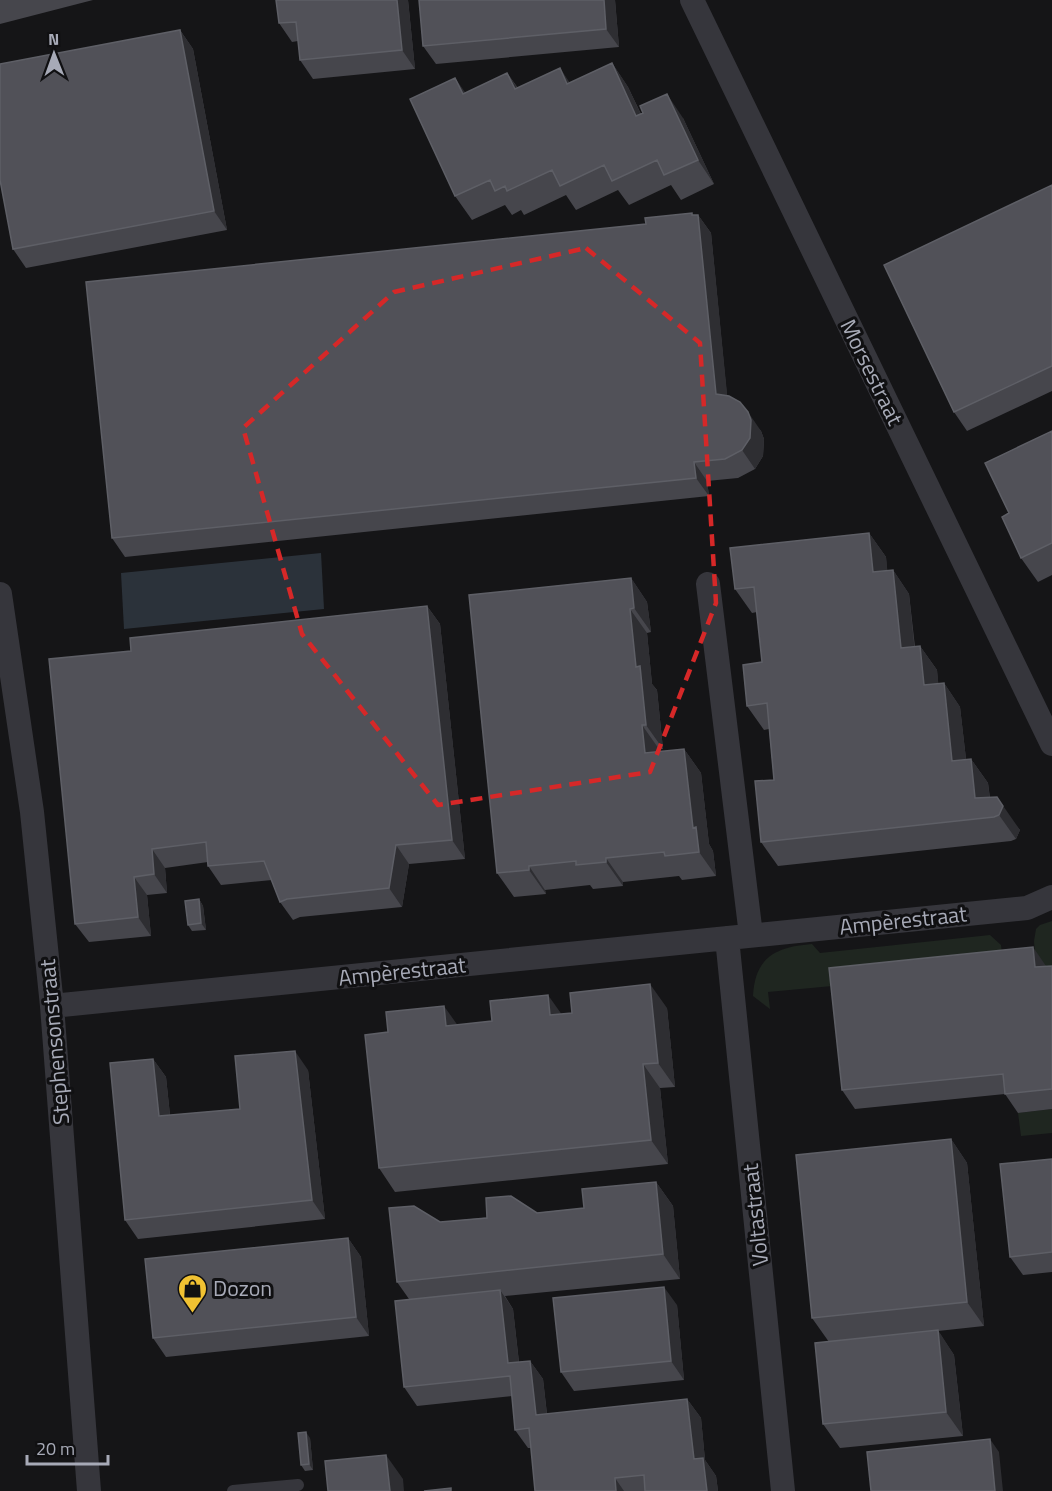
<svg xmlns="http://www.w3.org/2000/svg" width="1052" height="1491" font-family="'Titillium Web',sans-serif">
	<rect width="100%" height="100%" fill="#151517"/>
	<path fill="#1f2620" d="M 1052,921 L 1052,986 L 1036,967 L 1034,941 L 1036,929 L 1040,925 Z
		M 990,935 L 1001,945 L 1004,970 L 768,992 L 770,1009 L 753,996 C 755,957 776,947 812,944 L 820,953 Z
		M 1052,1109 L 1052,1133 L 1021,1136 L 1018,1113 Z"/>
	<path fill="#2b323a" d="M 321,553 L 324,609 L 124,629 L 121,573 Z"/>
	<g fill="none" stroke-linecap="round" stroke-linejoin="round">
		<path stroke="#36363c" stroke-width="12" d="M 233,1491 L 298,1485"/>
		<path stroke="#36363c" stroke-width="24" d="M 692,0 L 1052,744
			M 708,584 L 751,935
			M 0,594 L 32,812 L 52,1006 L 89,1491
			M 727,938 L 783,1491
			M 52,1006 L 1027,908 L 1052,897"/>
	</g>
	<path fill="#46464c" d="M 0,0 L 93,0 L 0,24 Z
		M 276,0 L 408,0 L 415,69 L 313,79 L 300,60 L 298,41 L 292,42 L 279,23 Z
		M 419,0 L 615,0 L 619,47 L 436,64 L 423,46 Z
		M 180,30 L 193,49 L 227,230 L 26,268 L 13,249 Z
		M 612,63 L 628,87 L 641,114 L 683,118 L 714,184 L 681,200 L 671,185 L 629,205 L 618,190 L 576,210 L 566,195 L 524,215 L 521,210 L 512,215 L 505,205 L 472,220 L 455,196 L 465,93 L 507,73 L 518,88 L 570,83 Z
		M 1052,185 L 1052,391 L 967,431 L 954,412 Z
		M 698,215 L 711,233 L 727,396 L 761,431 L 764,439 L 763,456 L 755,469 L 738,478 L 707,481 L 709,496 L 125,557 L 112,538 L 646,224 Z
		M 1052,431 L 1052,575 L 1038,582 L 1021,558 L 1009,513 Z
		M 869,533 L 886,557 L 887,571 L 893,570 L 909,594 L 915,647 L 920,646 L 937,670 L 938,683 L 944,683 L 960,707 L 966,759 L 971,759 L 988,783 L 990,798 L 1020,830 L 1016,839 L 1011,841 L 778,866 L 761,842 L 774,780 L 769,729 L 764,730 L 747,706 L 762,662 L 757,612 L 752,613 L 735,589 Z
		M 631,578 L 647,602 L 651,632 L 647,633 L 652,684 L 657,690 L 663,749 L 659,749 L 660,752 L 684,749 L 701,773 L 709,844 L 713,851 L 716,876 L 682,880 L 679,876 L 623,882 L 623,886 L 593,889 L 590,885 L 545,890 L 546,894 L 514,897 L 497,873 Z
		M 427,606 L 440,624 L 465,859 L 409,864 L 402,907 L 300,917 L 293,920 L 280,902 L 272,880 L 221,885 L 208,866 L 208,862 L 165,868 L 167,893 L 147,895 L 151,936 L 89,942 L 75,924 L 131,651 Z
		M 199,899 L 203,906 L 206,930 L 192,931 L 188,925 Z
		M 1046,966 L 1052,966 L 1052,1109 L 1018,1113 L 1005,1094 L 855,1109 L 842,1090 Z
		M 667,1008 L 675,1087 L 660,1088 L 668,1164 L 395,1192 L 379,1168 L 457,1025 L 572,1013 Z
		M 153,1059 L 166,1077 L 170,1115 L 240,1109 L 308,1070 L 325,1219 L 138,1239 L 125,1220 Z
		M 951,1139 L 967,1163 L 984,1326 L 938,1331 L 954,1355 L 963,1436 L 840,1448 L 823,1424 L 829,1342 L 812,1318 Z
		M 1052,1159 L 1052,1272 L 1023,1275 L 1010,1257 Z
		M 656,1182 L 673,1206 L 680,1279 L 505,1296 L 513,1309 L 519,1362 L 530,1361 L 543,1379 L 547,1414 L 687,1399 L 701,1418 L 705,1460 L 716,1476 L 718,1491 L 535,1491 L 531,1448 L 528,1448 L 515,1430 L 512,1396 L 417,1406 L 404,1387 L 409,1299 L 397,1282 L 440,1222 L 584,1208 Z
		M 348,1238 L 361,1257 L 369,1336 L 166,1357 L 153,1338 Z
		M 677,1305 L 684,1380 L 574,1391 L 561,1372 Z
		M 310,1438 L 313,1470 L 305,1471 L 301,1465 Z"/>
	<path fill="#2e2e32" d="M 397,0 L 408,0 L 415,69 L 402,50 Z
		M 604,0 L 615,0 L 619,47 L 606,29 Z
		M 180,30 L 193,49 L 227,230 L 214,211 Z
		M 612,63 L 628,87 L 653,140 L 636,116 Z
		M 560,68 L 576,92 L 567,84 Z
		M 507,73 L 524,97 L 515,89 Z
		M 455,78 L 472,102 L 463,94 Z
		M 667,94 L 683,118 L 714,184 L 698,160 Z
		M 692,213 L 699,222 L 698,215 L 711,233 L 729,413 L 716,394 Z
		M 748,412 L 761,431 L 764,439 L 763,456 L 755,469 L 742,450 Z
		M 694,462 L 707,481 L 709,496 L 696,478 Z
		M 869,533 L 886,557 L 890,596 L 873,572 Z
		M 893,570 L 909,594 L 917,672 L 901,648 Z
		M 631,578 L 647,602 L 651,632 L 634,608 Z
		M 427,606 L 440,624 L 465,859 L 452,840 Z
		M 630,609 L 647,633 L 652,684 L 657,690 L 663,749 L 646,725 L 636,667 Z
		M 920,646 L 937,670 L 941,709 L 924,685 Z
		M 944,683 L 960,707 L 969,785 L 952,761 Z
		M 642,725 L 659,749 L 662,777 L 645,753 Z
		M 684,749 L 701,773 L 709,844 L 713,851 L 716,876 L 699,852 L 693,828 Z
		M 971,759 L 988,783 L 992,818 L 975,798 Z
		M 997,797 L 1020,830 L 1016,839 L 999,815 Z
		M 396,845 L 409,864 L 402,907 L 389,888 Z
		M 152,849 L 165,868 L 167,893 L 154,874 Z
		M 606,858 L 623,882 L 623,886 L 606,862 Z
		M 529,866 L 545,890 L 546,894 L 529,870 Z
		M 134,877 L 147,895 L 151,936 L 138,917 Z
		M 199,899 L 203,906 L 206,930 L 201,923 Z
		M 1033,947 L 1046,966 L 1048,986 L 1035,967 Z
		M 650,984 L 667,1008 L 675,1087 L 658,1063 Z
		M 548,995 L 565,1019 L 550,1015 Z
		M 444,1006 L 461,1030 L 446,1026 Z
		M 295,1051 L 308,1070 L 325,1219 L 312,1200 Z
		M 153,1059 L 166,1077 L 172,1135 L 159,1116 Z
		M 643,1064 L 660,1088 L 668,1164 L 651,1140 Z
		M 951,1139 L 967,1163 L 984,1326 L 967,1302 Z
		M 656,1182 L 673,1206 L 680,1279 L 663,1254 Z
		M 348,1238 L 361,1257 L 369,1336 L 356,1317 Z
		M 664,1287 L 677,1305 L 684,1380 L 671,1361 Z
		M 500,1290 L 513,1309 L 521,1381 L 508,1363 Z
		M 938,1330 L 954,1355 L 963,1436 L 946,1412 Z
		M 530,1361 L 543,1379 L 549,1433 L 536,1415 Z
		M 687,1399 L 701,1418 L 705,1460 L 716,1476 L 718,1491 L 707,1491 L 694,1459 Z
		M 306,1432 L 310,1438 L 313,1470 L 309,1464 Z
		M 990,1439 L 999,1452 L 1003,1491 L 995,1491 Z
		M 386,1455 L 403,1479 L 404,1491 L 390,1491 Z
		M 615,1478 L 624,1491 L 616,1491 Z"/>
	<path fill="#515158" stroke="#5e5f66" stroke-width="1.5" d="M 276,0 L 397,0 L 402,50 L 300,60 L 296,22 L 279,23 Z
		M 419,0 L 604,0 L 606,29 L 423,46 Z
		M 180,30 L 214,211 L 13,249 L 0,180 L 0,64 Z
		M 612,63 L 636,116 L 643,113 L 640,106 L 667,94 L 698,160 L 664,175 L 657,160 L 612,181 L 604,165 L 560,186 L 552,170 L 507,191 L 505,186 L 495,191 L 490,180 L 455,196 L 410,99 L 455,78 L 463,94 L 507,73 L 515,89 L 560,68 L 567,84 Z
		M 1052,185 L 1052,366 L 954,412 L 884,265 Z
		M 692,213 L 692,215 L 698,215 L 716,394 L 729,396 L 740,402 L 748,412 L 751,420 L 750,438 L 742,450 L 725,459 L 694,462 L 696,478 L 112,538 L 86,282 L 646,224 L 645,218 Z
		M 1052,431 L 1052,543 L 1021,558 L 1002,517 L 1009,513 L 985,463 Z
		M 869,533 L 873,572 L 893,570 L 901,648 L 920,646 L 924,685 L 944,683 L 952,761 L 971,759 L 975,798 L 997,797 L 1003,806 L 999,815 L 994,817 L 761,842 L 755,781 L 774,780 L 767,703 L 747,706 L 743,665 L 762,662 L 754,587 L 735,589 L 730,548 Z
		M 631,578 L 634,608 L 630,609 L 636,667 L 640,666 L 646,725 L 642,725 L 645,753 L 684,749 L 693,828 L 696,827 L 699,852 L 665,856 L 664,852 L 606,858 L 606,862 L 576,865 L 576,861 L 529,866 L 529,870 L 497,873 L 469,595 Z
		M 427,606 L 452,840 L 396,845 L 389,888 L 287,899 L 280,902 L 264,861 L 208,866 L 206,842 L 152,849 L 154,874 L 134,877 L 138,917 L 75,924 L 49,659 L 131,651 L 130,638 Z
		M 199,899 L 201,923 L 188,925 L 185,901 Z
		M 1033,947 L 1035,967 L 1052,966 L 1052,1089 L 1005,1094 L 1003,1074 L 842,1090 L 829,968 Z
		M 650,984 L 658,1063 L 643,1064 L 651,1140 L 379,1168 L 365,1035 L 388,1032 L 386,1012 L 444,1006 L 446,1026 L 492,1021 L 490,1001 L 548,995 L 550,1015 L 572,1013 L 570,993 Z
		M 295,1051 L 312,1200 L 125,1220 L 110,1063 L 153,1059 L 159,1116 L 240,1109 L 235,1056 Z
		M 951,1139 L 967,1302 L 812,1318 L 796,1155 Z
		M 1052,1159 L 1052,1252 L 1010,1257 L 1000,1164 Z
		M 656,1182 L 663,1254 L 397,1282 L 389,1208 L 414,1206 L 440,1222 L 487,1218 L 486,1198 L 511,1196 L 537,1213 L 584,1208 L 582,1189 Z
		M 348,1238 L 356,1317 L 153,1338 L 145,1259 Z
		M 664,1287 L 671,1361 L 561,1372 L 553,1298 Z
		M 500,1290 L 508,1363 L 530,1361 L 536,1415 L 687,1399 L 694,1459 L 703,1458 L 707,1491 L 645,1491 L 644,1475 L 615,1478 L 616,1491 L 535,1491 L 529,1428 L 515,1430 L 510,1376 L 404,1387 L 395,1301 Z
		M 938,1330 L 946,1412 L 823,1424 L 815,1343 Z
		M 306,1432 L 309,1464 L 301,1465 L 298,1433 Z
		M 990,1439 L 995,1491 L 871,1491 L 867,1452 Z
		M 386,1455 L 390,1491 L 328,1491 L 325,1461 Z
		M 451,1488 L 451,1491 L 424,1491 Z"/>
	<path fill="none" stroke="#d62828" stroke-width="4.5" stroke-dasharray="12 8" stroke-linejoin="round" d="M 586,248 L 700,343 L 716,603 L 650,772 L 438,805 L 302,634 L 243,428 L 394,292 Z"/>
	<defs>
		<symbol id="shop-pin" viewBox="-11 -11 22 30"><path d="M0 17L-7.5 6A9.5 9.5 0 1 1 7.5 6Z" fill="#f1c232" stroke="#101012"/><path d="M-5-2.5h2.3a2.7 3.5 0 0 1 5.4 0H5L5.5 6h-11ZM-1.5-2.5h3a1.5 2.3 0 0 0-3 0Z" fill="#111"/></symbol>
	</defs>
	<g fill-rule="evenodd">
		<use href="#shop-pin" x="176" y="1272" width="33" height="45"/>
	</g>
	<g text-anchor="middle" dominant-baseline="central" stroke-width="6" stroke-linejoin="round" paint-order="stroke">
		<g font-size="22" fill="#a7aab7" stroke="#101012">
			<text transform="translate(872 372) rotate(64)">Morsestraat</text>
			<text transform="translate(903 920) rotate(-6)">Ampèrestraat</text>
			<text transform="translate(402 971) rotate(-6)">Ampèrestraat</text>
			<text transform="translate(54 1042) rotate(-95)">Stephensonstraat</text>
			<text transform="translate(755 1215) rotate(-96)">Voltastraat</text>
		</g>
		<g font-size="22" fill="#a7aab7" stroke="#101012" text-anchor="start">
			<text x="213" y="1288">Dozon</text>
		</g>
	</g>
	<g transform="translate(54 54) rotate(359)" stroke="#101012" stroke-width="4.5" paint-order="stroke">
	<path d="M0-4.5L10 22L0 15L-10 22Z" fill="#a7aab7"/>
	<text y="-9" font-size="16" font-weight="bold" text-anchor="middle" fill="#a7aab7">N</text>
	</g>
	<path d="M27 1455v9h81v-9" fill="none" stroke="#a7aab7" stroke-width="3"/>
	<text x="36" y="1455" font-size="18" fill="#a7aab7" stroke="#101012" stroke-width="4.5" paint-order="stroke">20 m</text>
</svg>
